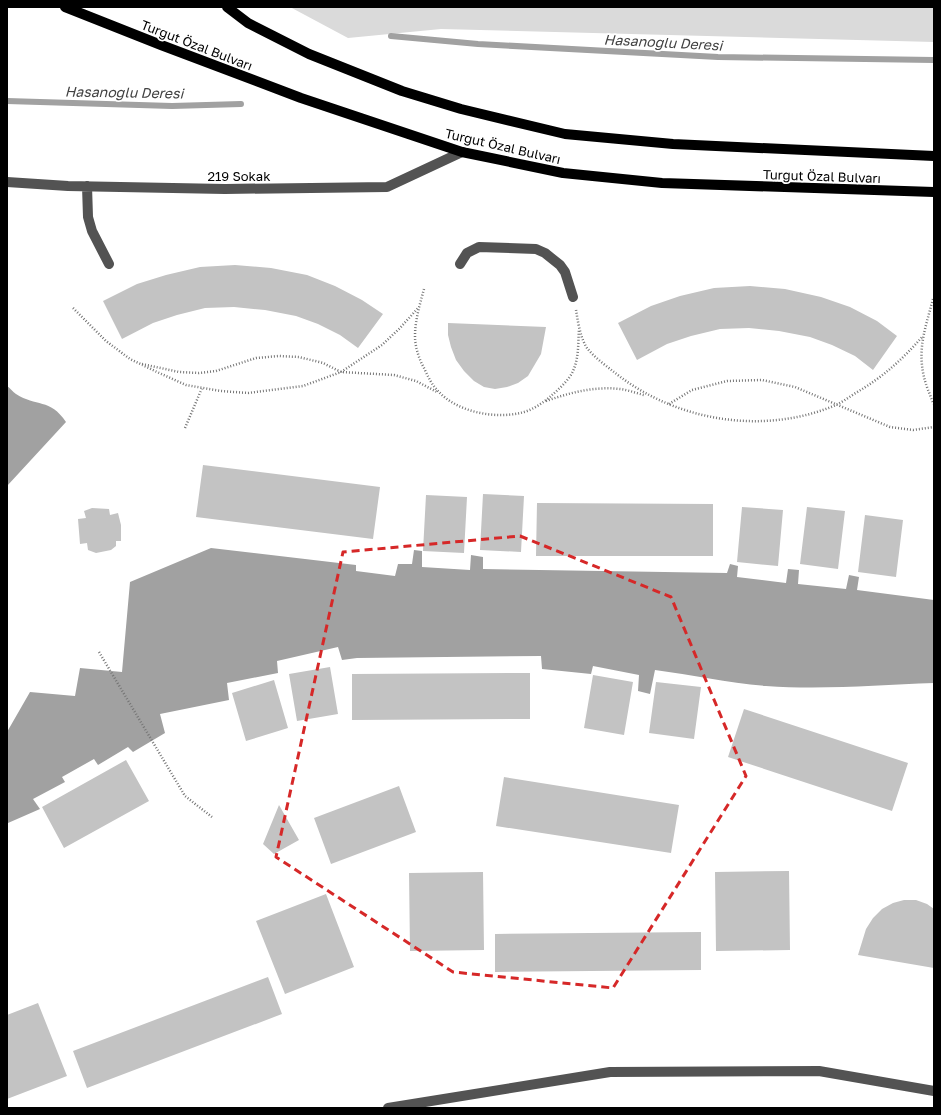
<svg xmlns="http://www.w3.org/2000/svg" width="941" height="1115" font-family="'Golos Text',sans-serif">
	<rect width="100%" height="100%" fill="#fff"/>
	<path fill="#dadada" d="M 290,7 L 934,7 L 934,42 L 441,29 L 348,38 Z"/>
	<path fill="#a1a1a1" d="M 7,386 C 10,388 13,392 16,394 C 36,407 50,398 66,422 L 7,486 Z
		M 211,548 L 356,565 L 356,571 L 395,576 L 398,564 L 412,564 L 414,550 L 422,551 L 422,567 L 470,570 L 471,555 L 483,557 L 483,569 L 727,573 L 730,564 L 738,566 L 737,577 L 786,583 L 788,569 L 799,570 L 798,584 L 846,589 L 849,575 L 859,577 L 857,590 L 934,600 L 934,683 C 879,685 822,690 766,686 C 729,683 692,675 655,670 L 650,694 L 638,691 L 639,675 L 593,666 L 591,674 L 542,669 L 541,656 L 357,658 L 342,660 L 338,647 L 277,661 L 278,673 L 227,683 L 229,700 L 160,714 L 165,733 L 133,752 L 128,747 L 98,765 L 94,759 L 62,777 L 65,782 L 33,799 L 40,809 L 8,823 L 7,820 L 7,732 L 30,692 L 75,696 L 80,668 L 122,672 L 130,582 Z"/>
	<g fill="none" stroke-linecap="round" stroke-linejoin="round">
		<path stroke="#a1a1a1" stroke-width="6" d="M 391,36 L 478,44 L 718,57 L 934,60
			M 7,101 L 172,106 L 241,104"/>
	</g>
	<path fill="#c3c3c3" d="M 235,265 L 271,268 L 307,275 L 335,286 L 362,300 L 383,314 L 358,348 L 340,335 L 318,324 L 296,316 L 265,310 L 234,307 L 205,308 L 177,315 L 153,323 L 122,339 L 103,301 L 137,284 L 166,275 L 200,267 Z
		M 750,286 L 785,289 L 821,297 L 850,307 L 877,321 L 897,336 L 873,370 L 855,356 L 832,345 L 810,337 L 779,331 L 749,328 L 720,329 L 691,336 L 667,344 L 637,360 L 618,323 L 651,306 L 680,296 L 714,288 Z
		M 448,323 L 546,327 L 541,354 L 528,376 L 518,383 L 507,387 L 495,389 L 484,387 L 474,381 L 464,371 L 456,360 L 451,347 L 448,335 Z
		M 203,465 L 380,487 L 373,539 L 196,517 Z
		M 483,494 L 524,496 L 521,552 L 480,550 Z
		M 426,495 L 467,497 L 464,553 L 423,551 Z
		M 537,503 L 713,504 L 713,556 L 536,556 Z
		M 742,507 L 783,510 L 778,566 L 737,562 Z
		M 807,507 L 845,511 L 838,569 L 800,564 Z
		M 92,508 L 109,509 L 110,515 L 118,513 L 121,525 L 121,541 L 116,541 L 116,546 L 111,550 L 96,553 L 88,550 L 87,543 L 80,544 L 78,519 L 86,518 L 84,511 Z
		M 865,515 L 903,520 L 896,577 L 858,572 Z
		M 330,667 L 338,714 L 297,721 L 289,674 Z
		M 530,673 L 530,719 L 352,720 L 352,674 Z
		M 593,675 L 633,682 L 624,735 L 584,728 Z
		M 274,680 L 288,728 L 246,741 L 232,693 Z
		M 656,682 L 701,687 L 694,739 L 649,733 Z
		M 744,709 L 908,763 L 892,811 L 728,757 Z
		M 126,760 L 149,801 L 64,848 L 42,807 Z
		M 504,777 L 679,805 L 671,853 L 496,826 Z
		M 399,786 L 416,832 L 331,864 L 314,818 Z
		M 279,805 L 299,840 L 274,854 L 263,844 Z
		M 789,871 L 790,950 L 716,951 L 715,872 Z
		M 483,872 L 484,950 L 410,951 L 409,873 Z
		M 326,894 L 354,967 L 285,994 L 256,921 Z
		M 904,900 L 916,900 L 927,904 L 934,909 L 934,968 L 858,955 L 866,929 L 873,918 L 882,909 L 893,903 Z
		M 701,932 L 701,970 L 495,972 L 495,934 Z
		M 268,977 L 282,1014 L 87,1088 L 73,1051 Z
		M 38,1003 L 67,1076 L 7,1099 L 7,1015 Z"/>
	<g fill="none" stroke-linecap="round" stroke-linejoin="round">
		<path stroke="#757575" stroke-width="2.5" stroke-dasharray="1 2" stroke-linecap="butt" d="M 424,289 C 420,304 415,320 415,336 C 415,347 419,359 424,368 C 428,377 432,385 438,391 C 457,412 494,419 520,413 C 531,411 543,403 551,396 C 559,389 569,380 573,371 C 579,358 578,343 579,329
			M 933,299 C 924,333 915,355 928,390 C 930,394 931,399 934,404
			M 73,308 L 106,341 L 130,359 L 157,372 L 186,385 L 221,391 L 248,393 L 303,386 L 341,372 L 382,345 L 400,328 L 419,307
			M 576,310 C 578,322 580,337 587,348 C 594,357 605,365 614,372 C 675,421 763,436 836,405 C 842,402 848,398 854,394 C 883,377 901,361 923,336
			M 142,364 L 179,372 L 199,373 L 216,371 L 256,358 L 279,356 L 299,357 L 323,363 L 341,372 L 394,375 L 416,381 L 437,392
			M 546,401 C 569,393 594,386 620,389 C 628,390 636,393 644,395
			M 669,404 L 692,390 L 727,381 L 762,380 L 795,387 L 890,427 L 913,430 L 934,427
			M 185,428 L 202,388
			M 99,652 L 185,796 L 212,817"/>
		<path stroke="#535353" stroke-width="10" d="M 7,182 L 68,186 L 225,189 L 387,187 L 462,152
			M 87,186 L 88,217 L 92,231 L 109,264
			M 460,264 L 467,253 L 479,247 L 536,249 L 545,253 L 560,265 L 565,272 L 573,297
			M 388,1108 L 610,1072 L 819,1071 L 934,1091"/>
		<path stroke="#000" stroke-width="10" d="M 65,7 L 161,45 L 301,98 L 462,152 L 563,173 L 662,183 L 934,192
			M 227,7 L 248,23 L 309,54 L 402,91 L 461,109 L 565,134 L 673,144 L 934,156"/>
	</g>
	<path fill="none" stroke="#d62828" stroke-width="3" stroke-dasharray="8 5" stroke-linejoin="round" d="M 520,536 L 671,597 L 746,776 L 613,988 L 453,972 L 276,857 L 343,552 Z"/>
	<g text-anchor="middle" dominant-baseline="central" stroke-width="3.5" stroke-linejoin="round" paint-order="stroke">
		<g font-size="13" fill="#000" stroke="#fff">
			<text transform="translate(197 45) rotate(21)">Turgut Özal Bulvarı</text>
			<text transform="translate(503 146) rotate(13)">Turgut Özal Bulvarı</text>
			<text x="239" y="176">219 Sokak</text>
			<text transform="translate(822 176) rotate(2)">Turgut Özal Bulvarı</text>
		</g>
		<g font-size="14" font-style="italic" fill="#424242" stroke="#fff">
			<text transform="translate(663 42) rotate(3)">Hasanoğlu Deresi</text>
			<text transform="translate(124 92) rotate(1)">Hasanoğlu Deresi</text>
		</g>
	</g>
	<rect width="941" height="1115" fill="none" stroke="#000000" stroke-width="16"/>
</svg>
